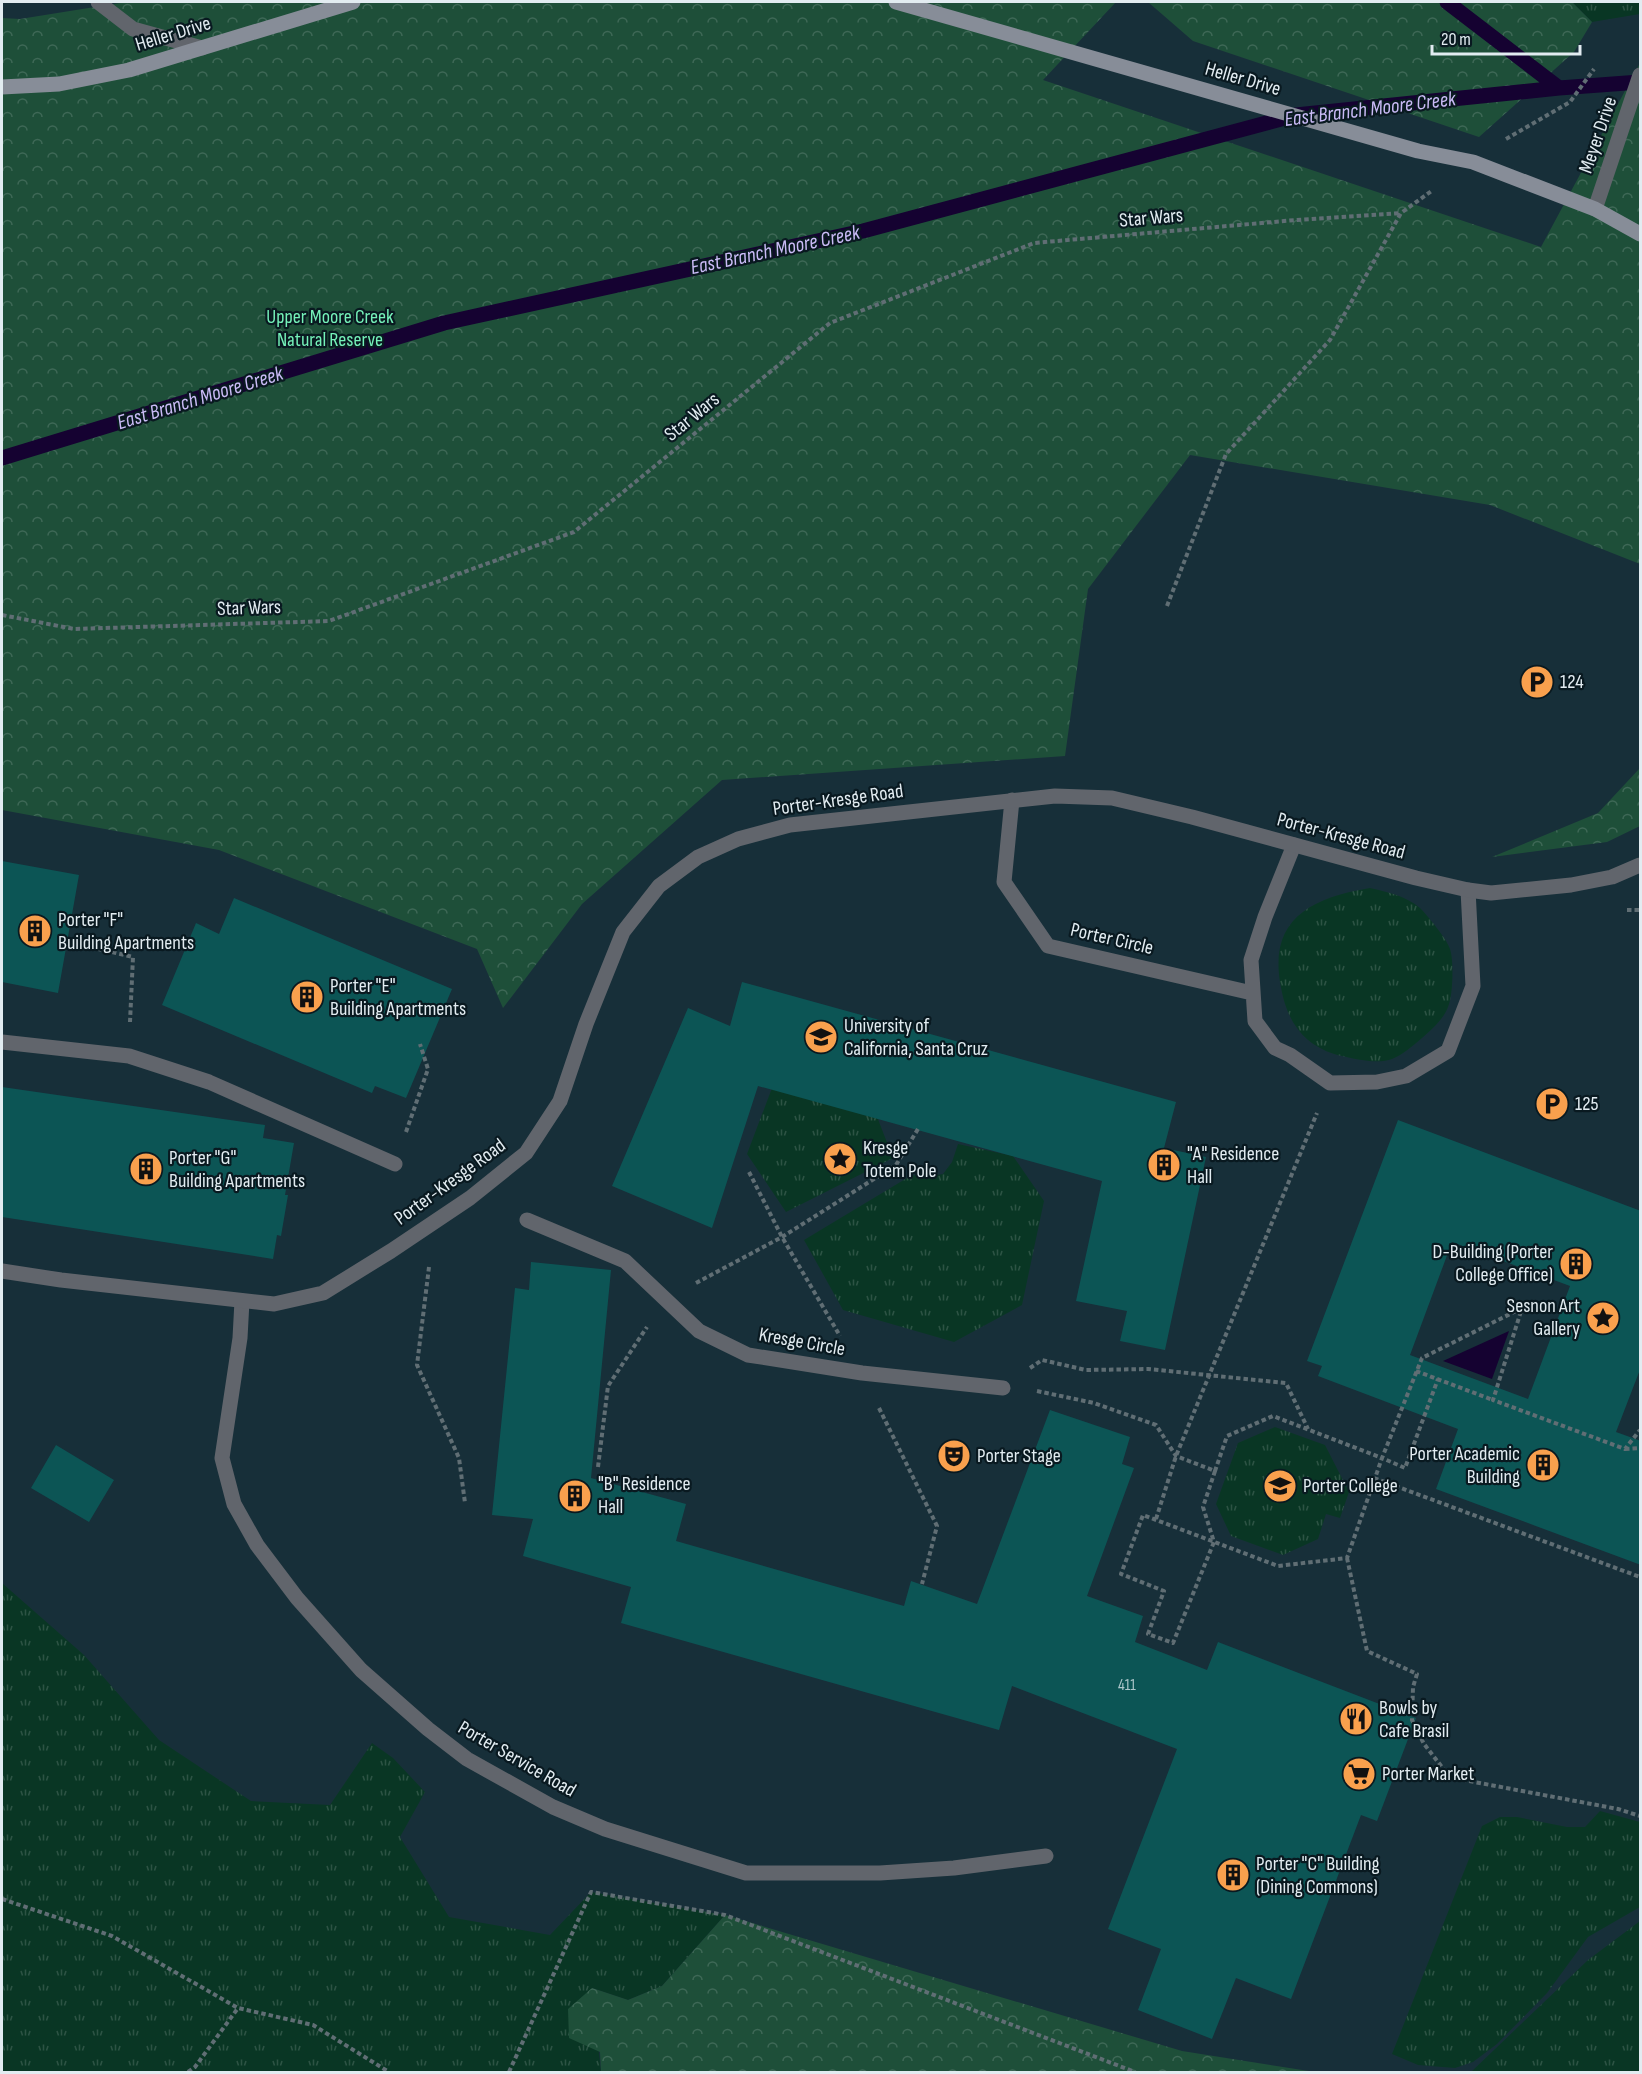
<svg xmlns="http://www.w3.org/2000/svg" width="1642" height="2074" font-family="'Sofia Sans Condensed',sans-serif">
	<defs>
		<pattern id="grass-tufts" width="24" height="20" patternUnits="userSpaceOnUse" patternTransform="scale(1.5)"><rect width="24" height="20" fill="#093624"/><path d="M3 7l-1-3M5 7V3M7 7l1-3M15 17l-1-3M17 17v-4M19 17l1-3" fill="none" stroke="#2d5344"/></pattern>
		<pattern id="forest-crowns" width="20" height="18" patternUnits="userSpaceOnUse" patternTransform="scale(1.5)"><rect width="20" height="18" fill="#1e4f39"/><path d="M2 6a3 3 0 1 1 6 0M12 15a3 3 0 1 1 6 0" fill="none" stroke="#3e6856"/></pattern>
	</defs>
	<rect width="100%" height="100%" fill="#122229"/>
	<path fill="#172f39" d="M 2,2 L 1640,2 L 1640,2072 L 2,2072 Z"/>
	<path fill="url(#grass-tufts)" d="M 1572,2 L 1640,2 L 1640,14 L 1592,22 Z
		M 1370,888 C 1388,892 1406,896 1420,908 C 1427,915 1447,939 1450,949 C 1454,960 1453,996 1448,1007 C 1443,1020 1431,1030 1422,1038 C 1413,1046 1402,1055 1392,1059 C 1377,1065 1349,1058 1334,1054 C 1309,1046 1293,1029 1285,1004 C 1263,928 1298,900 1370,888 Z
		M 772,1088 L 876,1114 L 893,1158 L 786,1212 L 747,1154 Z
		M 958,1144 L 1013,1156 L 1044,1201 L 1022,1305 L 954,1342 L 843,1310 L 804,1240 L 912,1175 L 925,1177 L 943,1174 L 952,1162 Z
		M 1275,1427 L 1325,1445 L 1349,1492 L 1340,1518 L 1326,1514 L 1318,1539 L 1283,1555 L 1231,1536 L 1216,1504 L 1238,1443 Z
		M 2,1583 L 84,1655 L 159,1740 L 251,1801 L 330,1805 L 372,1743 L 393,1758 L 425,1792 L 400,1837 L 449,1917 L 550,1935 L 591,1892 L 725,1915 L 662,1986 L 628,2000 L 592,1988 L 601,2072 L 2,2072 Z
		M 1600,1811 L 1640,1822 L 1640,1907 L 1588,1937 L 1547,1993 L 1497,2044 L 1473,2062 L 1455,2068 L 1418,2065 L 1392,2054 L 1482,1826 L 1500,1817 L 1517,1817 L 1567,1827 L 1585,1827 Z
		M 1640,1921 L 1640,2072 L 1471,2072 L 1588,1960 Z"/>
	<path fill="url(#forest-crowns)" d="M 126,2 L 1116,2 L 1043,80 L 1541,247 L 1640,63 L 1640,564 L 1490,505 L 1190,455 L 1088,589 L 1065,756 L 722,780 L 582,904 L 503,1008 L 477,949 L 219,850 L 2,810 L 2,18 L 20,19 Z
		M 1148,2 L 1572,2 L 1592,22 L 1574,52 L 1479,137 L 1193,41 Z
		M 1640,768 L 1640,826 L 1607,842 L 1492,857 L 1598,813 Z
		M 725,1915 L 1182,2051 L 1315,2072 L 601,2072 L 600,2052 L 569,2038 L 568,2009 L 592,1988 L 628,2000 L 662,1986 Z"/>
	<path fill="#150231" d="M 1509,1331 L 1492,1379 L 1443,1361 Z"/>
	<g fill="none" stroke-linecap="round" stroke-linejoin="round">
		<path stroke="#150231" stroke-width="15" d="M 1447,2 L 1559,88
			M 2,458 L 444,323 L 863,231 L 1296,115 L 1559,88 L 1640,82"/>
	</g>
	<path fill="#0c5555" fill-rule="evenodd" d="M 2,861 L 79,875 L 58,993 L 2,982 Z
		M 234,898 L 452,989 L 406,1098 L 375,1086 L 372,1093 L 162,1005 L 196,923 L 219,934 Z
		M 742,982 L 1176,1102 L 1164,1148 L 1206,1157 L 1165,1350 L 1120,1341 L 1127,1311 L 1076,1301 L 1102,1181 L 758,1086 L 712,1228 L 612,1186 L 688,1008 L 730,1026 Z
		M 2,1087 L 265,1125 L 263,1138 L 294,1143 L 285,1195 L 288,1195 L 281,1236 L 277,1235 L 273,1259 L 2,1217 Z
		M 1398,1120 L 1641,1211 L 1641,1367 L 1616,1432 L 1641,1441 L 1641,1565 L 1436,1489 L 1458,1429 L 1318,1376 L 1322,1366 L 1307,1361 ZM 1452,1242 L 1570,1286 L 1528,1399 L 1410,1355 Z
		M 531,1262 L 611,1270 L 591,1478 L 686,1504 L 676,1541 L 904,1606 L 911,1581 L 977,1604 L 1050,1410 L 1130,1437 L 1122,1464 L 1134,1468 L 1087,1596 L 1143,1616 L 1135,1642 L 1207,1670 L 1218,1642 L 1416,1718 L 1377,1821 L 1361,1815 L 1291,1999 L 1236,1978 L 1212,2039 L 1138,2010 L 1161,1949 L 1108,1929 L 1177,1749 L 1012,1686 L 999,1730 L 621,1623 L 631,1587 L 523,1556 L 533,1519 L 492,1515 L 515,1288 L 529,1290 Z
		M 56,1445 L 114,1480 L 89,1522 L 31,1488 Z"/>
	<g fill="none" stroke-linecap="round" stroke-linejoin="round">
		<path stroke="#606e74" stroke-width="4" stroke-dasharray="4.5 3" stroke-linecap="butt" d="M 1506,139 L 1570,102 L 1594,69
			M 1167,606 L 1226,454 L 1330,340 L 1401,213 L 1433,190
			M 2,615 L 74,629 L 329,621 L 574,532 L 830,323 L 1034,243 L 1296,220 L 1401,213
			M 1627,910 L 1640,910
			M 90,947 L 133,957 L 130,1022
			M 406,1132 L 428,1069 L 420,1044
			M 749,1172 L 782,1237 L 840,1336
			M 429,1267 L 417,1365 L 459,1458 L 465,1503
			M 696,1283 L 782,1237 L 896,1165 L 918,1129
			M 1030,1368 L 1042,1360 L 1086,1370 L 1148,1369 L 1286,1383 L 1308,1429
			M 1416,1371 L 1493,1400
			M 1037,1391 L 1094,1403 L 1156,1425 L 1176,1456 L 1215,1471 L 1227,1436 L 1273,1416 L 1382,1458 L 1422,1358 L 1522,1308 L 1493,1400 L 1625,1449 L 1640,1430
			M 879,1408 L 937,1526 L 922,1584
			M 1625,1449 L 1640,1448
			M 598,1467 L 608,1386 L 647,1327
			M 1215,1471 L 1203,1507 L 1214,1542 L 1173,1643 L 1148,1634 L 1164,1591 L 1121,1574 L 1143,1515 L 1278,1566 L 1347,1558 L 1382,1458 L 1405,1468 L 1438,1379
			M 1374,1478 L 1640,1577
			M 1156,1519 L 1176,1456 L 1317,1113
			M 1347,1558 L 1367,1651 L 1417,1674 L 1413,1687 L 1412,1720 L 1424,1744 L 1449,1776 L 1469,1781 L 1618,1809 L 1640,1816
			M 2,1899 L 112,1936 L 238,2008 L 313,2025 L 389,2072
			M 188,2072 L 195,2067 L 238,2008
			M 509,2072 L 591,1892 L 725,1915 L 1135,2072"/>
		<path stroke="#61656c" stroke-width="15" d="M 98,2 L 133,29 L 202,48
			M 1012,800 L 1004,882 L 1048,946 L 1252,993
			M 1294,845 L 1265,917 L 1251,960 L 1255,1021 L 1275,1048 L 1290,1055 L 1330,1083 L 1377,1082 L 1406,1076 L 1448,1051 L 1473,986 L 1468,890
			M 242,1301 L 240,1338 L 222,1458 L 234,1504 L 257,1545 L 297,1598 L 361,1670 L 428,1729 L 467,1759 L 553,1807 L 605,1829 L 746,1873 L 880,1873 L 954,1868 L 1046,1856"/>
		<path stroke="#61656c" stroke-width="15" d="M 2,1042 L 129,1056 L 209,1082 L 395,1164
			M 527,1220 L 625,1261 L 699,1331 L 748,1355 L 862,1373 L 1003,1388"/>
		<path stroke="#61656c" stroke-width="15" d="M 1595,209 L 1640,75
			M 2,1271 L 61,1280 L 274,1304 L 323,1293 L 391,1251 L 470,1198 L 526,1153 L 560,1101 L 586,1024 L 623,932 L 659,886 L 698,857 L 738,839 L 790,825 L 1055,796 L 1112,798 L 1192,817 L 1416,878 L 1468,890 L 1491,893 L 1571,885 L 1612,877 L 1640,865"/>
		<path stroke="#878d98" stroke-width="15" d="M 896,2 L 1418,151 L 1473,162 L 1595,209 L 1640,234
			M 2,87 L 59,84 L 129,70 L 353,2"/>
	</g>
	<defs>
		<symbol id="parking-disc" viewBox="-11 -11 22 22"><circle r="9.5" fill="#f9a04d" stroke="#091920"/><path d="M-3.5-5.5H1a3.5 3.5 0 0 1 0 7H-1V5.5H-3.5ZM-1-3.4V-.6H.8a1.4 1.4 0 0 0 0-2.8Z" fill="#111"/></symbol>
		<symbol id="building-disc" viewBox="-11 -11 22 22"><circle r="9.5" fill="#f9a04d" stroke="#091920"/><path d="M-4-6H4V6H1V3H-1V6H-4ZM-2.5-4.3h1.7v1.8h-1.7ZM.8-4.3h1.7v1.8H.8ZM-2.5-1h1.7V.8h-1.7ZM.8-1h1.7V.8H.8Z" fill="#111"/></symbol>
		<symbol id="university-disc" viewBox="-11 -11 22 22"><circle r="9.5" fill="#f9a04d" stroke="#091920"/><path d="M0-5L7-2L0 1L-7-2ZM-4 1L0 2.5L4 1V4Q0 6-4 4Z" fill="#111"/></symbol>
		<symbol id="sight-disc" viewBox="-11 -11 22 22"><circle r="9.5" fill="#f9a04d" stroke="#091920"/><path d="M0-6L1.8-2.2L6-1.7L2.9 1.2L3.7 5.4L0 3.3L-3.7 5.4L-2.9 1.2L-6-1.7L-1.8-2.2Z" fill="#111"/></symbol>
		<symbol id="theatre-disc" viewBox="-11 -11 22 22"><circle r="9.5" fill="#f9a04d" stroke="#091920"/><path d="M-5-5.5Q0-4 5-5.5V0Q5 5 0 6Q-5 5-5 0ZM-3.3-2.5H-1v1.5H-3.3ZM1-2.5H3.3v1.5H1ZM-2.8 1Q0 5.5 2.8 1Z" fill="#111"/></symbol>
		<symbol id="restaurant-disc" viewBox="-11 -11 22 22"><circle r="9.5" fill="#f9a04d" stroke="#091920"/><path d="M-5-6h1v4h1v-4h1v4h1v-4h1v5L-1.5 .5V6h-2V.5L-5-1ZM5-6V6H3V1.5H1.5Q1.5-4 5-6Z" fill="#111"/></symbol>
		<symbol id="supermarket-disc" viewBox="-11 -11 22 22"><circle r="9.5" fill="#f9a04d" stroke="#091920"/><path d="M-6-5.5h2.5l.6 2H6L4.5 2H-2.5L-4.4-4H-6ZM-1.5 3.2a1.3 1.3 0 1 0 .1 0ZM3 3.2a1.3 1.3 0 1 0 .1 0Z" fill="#111"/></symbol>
	</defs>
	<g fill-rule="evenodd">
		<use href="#parking-disc" x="1518" y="663" width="38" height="38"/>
		<use href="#building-disc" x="16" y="912" width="38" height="38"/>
		<use href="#building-disc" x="288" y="978" width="38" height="38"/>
		<use href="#university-disc" x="802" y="1018" width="38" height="38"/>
		<use href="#parking-disc" x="1533" y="1085" width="38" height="38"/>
		<use href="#sight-disc" x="821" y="1140" width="38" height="38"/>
		<use href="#building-disc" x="1145" y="1146" width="38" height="38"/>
		<use href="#building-disc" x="127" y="1150" width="38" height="38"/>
		<use href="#building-disc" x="1557" y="1245" width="38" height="38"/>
		<use href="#sight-disc" x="1584" y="1299" width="38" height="38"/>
		<use href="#theatre-disc" x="935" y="1437" width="38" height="38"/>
		<use href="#building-disc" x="1524" y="1446" width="38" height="38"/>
		<use href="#university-disc" x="1261" y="1467" width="38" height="38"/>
		<use href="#building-disc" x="556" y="1477" width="38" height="38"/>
		<use href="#restaurant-disc" x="1337" y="1700" width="38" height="38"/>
		<use href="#supermarket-disc" x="1340" y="1755" width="38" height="38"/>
		<use href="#building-disc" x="1214" y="1856" width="38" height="38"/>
	</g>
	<g text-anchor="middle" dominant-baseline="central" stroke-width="4.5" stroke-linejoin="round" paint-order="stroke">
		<g font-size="16" fill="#acc6ca">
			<text x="1127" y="1685">411</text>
		</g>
		<g font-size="20" fill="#e2ecf1" stroke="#091920">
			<text transform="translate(173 34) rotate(-17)">Heller Drive</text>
			<text transform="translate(1243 79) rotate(16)">Heller Drive</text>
			<text transform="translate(1598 135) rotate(-71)">Meyer Drive</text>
			<text transform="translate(1151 218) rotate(-5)">Star Wars</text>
			<text transform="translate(692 417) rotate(-39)">Star Wars</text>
			<text transform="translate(249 608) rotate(-2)">Star Wars</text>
			<text transform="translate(838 800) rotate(-8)">Porter-Kresge Road</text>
			<text transform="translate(1341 836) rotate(15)">Porter-Kresge Road</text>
			<text transform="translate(1112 939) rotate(13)">Porter Circle</text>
			<text transform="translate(450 1182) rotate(-36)">Porter-Kresge Road</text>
			<text transform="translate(802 1342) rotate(10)">Kresge Circle</text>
			<text transform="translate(517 1759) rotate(30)">Porter Service Road</text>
		</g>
		<g font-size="20" fill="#75f2b9" stroke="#091920">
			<text x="330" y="317">Upper Moore Creek<tspan x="330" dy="23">Natural Reserve</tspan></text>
		</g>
		<g font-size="20" fill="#e2ecf1" stroke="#091920" text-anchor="start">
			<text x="1560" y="682">124</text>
			<text x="58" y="920">Porter "F"<tspan x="58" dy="23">Building Apartments</tspan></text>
			<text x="330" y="986">Porter "E"<tspan x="330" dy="23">Building Apartments</tspan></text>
			<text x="844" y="1026">University of<tspan x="844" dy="23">California, Santa Cruz</tspan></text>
			<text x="1575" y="1104">125</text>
			<text x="863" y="1148">Kresge<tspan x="863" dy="23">Totem Pole</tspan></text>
			<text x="1187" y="1154">"A" Residence<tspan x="1187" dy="23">Hall</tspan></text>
			<text x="169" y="1158">Porter "G"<tspan x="169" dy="23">Building Apartments</tspan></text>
			<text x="1553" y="1252" text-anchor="end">D-Building (Porter<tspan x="1553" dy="23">College Office)</tspan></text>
			<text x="1580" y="1306" text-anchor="end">Sesnon Art<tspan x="1580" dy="23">Gallery</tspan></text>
			<text x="1520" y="1454" text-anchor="end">Porter Academic<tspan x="1520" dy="23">Building</tspan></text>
			<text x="977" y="1456">Porter Stage</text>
			<text x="598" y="1484">"B" Residence<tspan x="598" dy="23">Hall</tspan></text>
			<text x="1303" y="1486">Porter College</text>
			<text x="1379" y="1708">Bowls by<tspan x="1379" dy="23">Cafe Brasil</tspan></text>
			<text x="1382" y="1774">Porter Market</text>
			<text x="1256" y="1864">Porter "C" Building<tspan x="1256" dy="23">(Dining Commons)</tspan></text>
		</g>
		<g font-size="21" font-style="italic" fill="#cabbf6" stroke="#091920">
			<text transform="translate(1370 109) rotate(-7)">East Branch Moore Creek</text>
			<text transform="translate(775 250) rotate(-12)">East Branch Moore Creek</text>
			<text transform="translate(200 398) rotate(-17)">East Branch Moore Creek</text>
		</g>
	</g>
	<rect width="1642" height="2074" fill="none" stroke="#e2ecf1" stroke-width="6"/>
	<path d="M1432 45v9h148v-9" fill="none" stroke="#e2ecf1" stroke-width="3"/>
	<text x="1441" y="45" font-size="18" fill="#e2ecf1" stroke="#091920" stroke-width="4.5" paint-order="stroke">20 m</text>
</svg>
